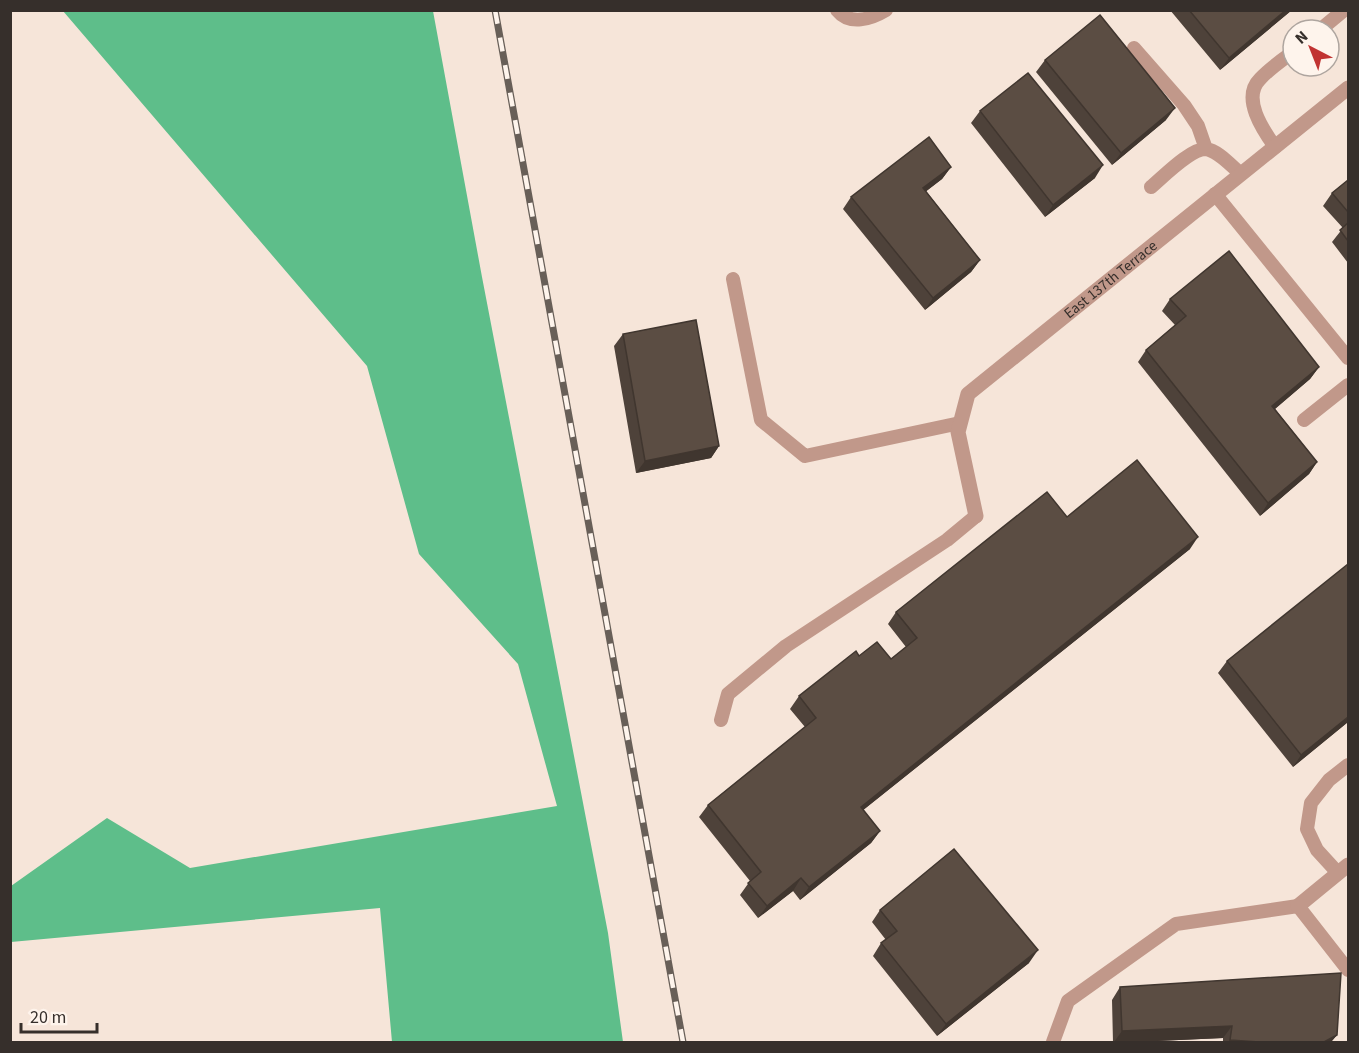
<svg xmlns="http://www.w3.org/2000/svg" width="1359" height="1053" font-family="'Source Sans 3',sans-serif">
	<rect width="100%" height="100%" fill="#f6e5d9"/>
	<path fill="#5ebe8a" d="M 63,11 L 433,11 L 482,277 L 608,933 L 623,1042 L 392,1042 L 380,908 L 11,942 L 11,886 L 107,818 L 190,868 L 557,806 L 518,664 L 419,554 L 367,366 Z"/>
	<g fill="none" stroke-linecap="round" stroke-linejoin="round">
		<path stroke="#c1988a" stroke-width="14" d="M 837,10 C 850,26 871,19 886,10
			M 1320,30 L 1344,10
			M 1134,48 L 1184,105 L 1198,126 L 1206,149
			M 1275,147 C 1263,130 1241,98 1260,79 C 1269,69 1282,60 1293,52
			M 1151,187 C 1163,177 1191,148 1206,149 C 1219,151 1231,166 1241,174
			M 1215,194 L 1348,358
			M 733,279 L 761,420 L 805,456 L 960,423
			M 1304,420 L 1348,385
			M 721,720 L 728,694 L 786,646 L 947,540 L 976,516
			M 1338,873 L 1317,850 L 1307,829 L 1311,803 L 1329,780 L 1348,765
			M 1053,1042 L 1068,1001 L 1176,924 L 1298,906 L 1348,970"/>
		<g stroke="#c1988a" stroke-width="15">
			<path id="s1" d="M 976,516 L 958,432 L 968,394 L 1348,88"/>
			<path d="M 1298,906 L 1348,865"/>
		</g>
		<defs>
			<path id="rail" d="M 495,10 L 683,1042"/>
		</defs>
		<use href="#rail" stroke="#685f58" stroke-width="7"/>
		<use href="#rail" stroke="#fef4ec" stroke-width="4.5" stroke-dasharray="14" stroke-linecap="butt"/>
	</g>
	<path fill="#4e423a" d="M 1170,10 L 1292,10 L 1220,70 Z
		M 1045,60 L 1166,120 L 1112,165 L 1036,72 Z
		M 980,111 L 1095,178 L 1045,217 L 971,123 Z
		M 951,167 L 942,179 L 926,191 L 980,260 L 971,272 L 925,310 L 843,209 L 851,197 Z
		M 1348,180 L 1348,263 L 1332,242 L 1343,228 L 1323,206 L 1332,193 Z
		M 1170,299 L 1319,367 L 1310,379 L 1275,409 L 1317,462 L 1309,474 L 1260,516 L 1138,362 L 1146,350 L 1175,325 L 1162,311 Z
		M 623,334 L 719,446 L 711,458 L 636,473 L 614,346 Z
		M 1067,517 L 1190,549 L 863,810 L 880,831 L 871,843 L 800,900 L 793,891 L 758,918 L 740,895 L 750,881 L 699,817 L 708,805 L 805,727 L 790,709 L 799,696 L 859,656 L 891,659 L 906,647 L 888,624 L 896,612 Z
		M 1227,661 L 1348,722 L 1293,767 L 1218,673 Z
		M 880,910 L 1029,963 L 937,1036 L 873,956 L 881,943 L 886,940 L 872,922 Z
		M 1120,987 L 1337,1035 L 1331,1042 L 1223,1042 L 1223,1038 L 1135,1042 L 1113,1042 L 1112,1000 Z"/>
	<path fill="#40362f" d="M 1286,10 L 1292,10 L 1220,70 L 1229,58 Z
		M 1175,108 L 1166,120 L 1112,165 L 1121,153 Z
		M 1103,165 L 1095,178 L 1045,217 L 1053,205 Z
		M 951,167 L 942,179 L 915,200 L 923,188 Z
		M 980,260 L 971,272 L 925,310 L 933,298 Z
		M 1319,367 L 1310,379 L 1264,418 L 1272,406 Z
		M 719,446 L 711,458 L 636,473 L 645,461 Z
		M 1317,462 L 1309,474 L 1260,516 L 1268,503 Z
		M 1198,537 L 1190,549 L 852,819 L 861,807 Z
		M 1348,717 L 1348,722 L 1293,767 L 1301,755 Z
		M 880,831 L 871,843 L 800,900 L 809,887 Z
		M 801,878 L 793,891 L 758,918 L 767,906 Z
		M 1038,950 L 1029,963 L 937,1036 L 946,1024 Z
		M 1232,1026 L 1223,1038 L 1135,1042 L 1114,1042 L 1122,1031 Z
		M 1337,1035 L 1331,1042 L 1324,1042 Z
		M 1230,1040 L 1259,1042 L 1228,1042 Z"/>
	<path fill="#5b4d43" stroke="#40362f" stroke-width="1.5" d="M 1189,10 L 1286,10 L 1229,58 Z
		M 1100,15 L 1175,108 L 1121,153 L 1045,60 Z
		M 1028,73 L 1103,165 L 1053,205 L 980,111 Z
		M 929,137 L 951,167 L 923,188 L 980,260 L 933,298 L 851,197 Z
		M 1348,180 L 1348,212 L 1332,193 Z
		M 1348,223 L 1348,241 L 1340,230 Z
		M 1229,251 L 1319,367 L 1272,406 L 1317,462 L 1268,503 L 1146,350 L 1186,316 L 1170,299 Z
		M 696,320 L 719,446 L 645,461 L 623,334 Z
		M 1137,460 L 1198,537 L 861,807 L 880,831 L 809,887 L 801,878 L 767,906 L 748,883 L 761,872 L 708,805 L 816,718 L 799,696 L 856,651 L 859,656 L 877,642 L 891,659 L 917,638 L 896,612 L 1047,492 L 1067,517 Z
		M 1348,564 L 1348,717 L 1301,755 L 1227,661 Z
		M 954,849 L 1038,950 L 946,1024 L 881,943 L 897,931 L 880,910 Z
		M 1341,973 L 1337,1035 L 1324,1042 L 1259,1042 L 1230,1040 L 1232,1026 L 1122,1031 L 1120,987 Z"/>
	<g text-anchor="middle" dominant-baseline="central" stroke-width="6" stroke-linejoin="round" paint-order="stroke">
		<g font-size="15" fill="#362f2b" stroke="#fef4ec">
			<text stroke="none"><textPath href="#s1" startOffset="308">East 137th Terrace</textPath></text>
		</g>
	</g>
	<rect width="1359" height="1053" fill="none" stroke="#362f2b" stroke-width="24"/>
	<g transform="translate(1311 48) rotate(318)"><circle r="28" fill="#fef4ec" stroke="#aea59f" stroke-width="1.5"/>
	<path d="M0-4.5L10 22L0 15L-10 22Z" fill="#c13332"/>
	<text y="-9" font-size="16" font-weight="bold" text-anchor="middle" fill="#362f2b">N</text>
	</g>
	<path d="M21 1023v9h76v-9" fill="none" stroke="#362f2b" stroke-width="3"/>
	<text x="30" y="1023" font-size="18" fill="#362f2b" stroke="#fef4ec" stroke-width="4.5" paint-order="stroke">20 m</text>
</svg>
